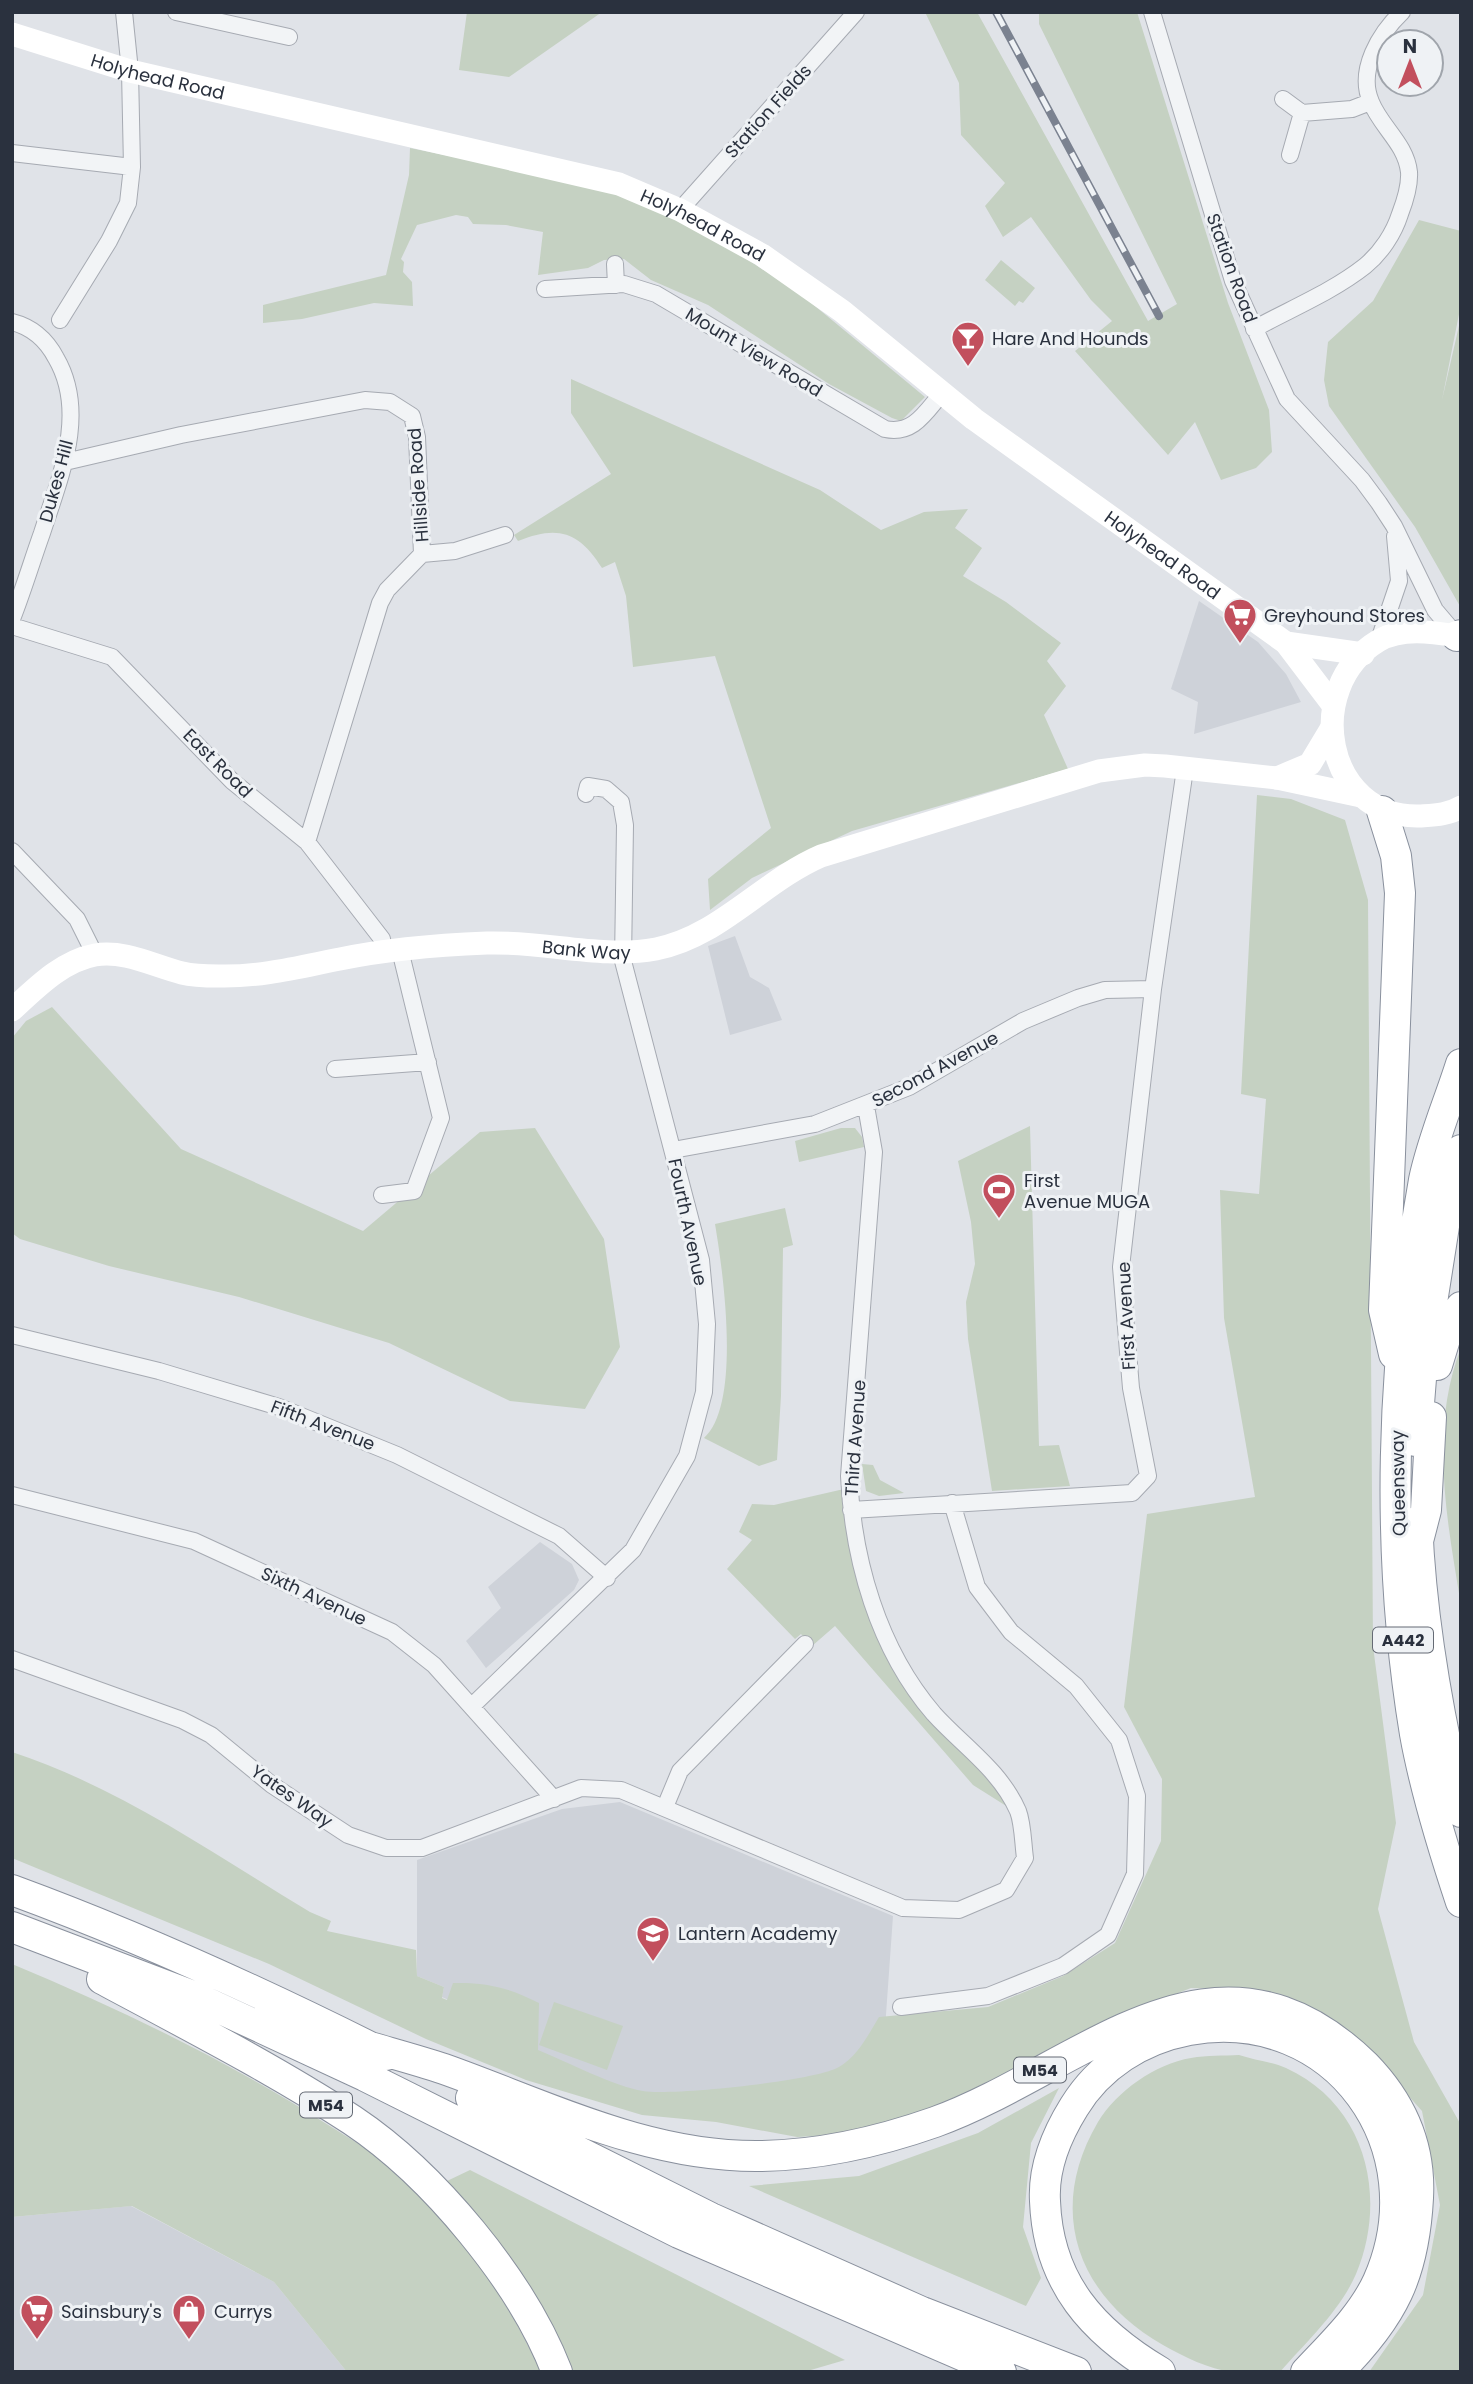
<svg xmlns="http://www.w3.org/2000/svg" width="1473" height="2384" font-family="Poppins,sans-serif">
	<rect width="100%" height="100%" fill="#e0e3e8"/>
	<path fill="#ced2d9" d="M 1199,601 L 1258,642 L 1286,674 L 1301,702 L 1194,734 L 1198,702 L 1171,689 Z
		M 735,936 L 750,977 L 769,988 L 782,1020 L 730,1035 L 708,946 Z
		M 540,1542 L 572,1564 L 579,1580 L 574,1590 L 486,1668 L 466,1641 L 501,1608 L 488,1587 Z
		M 620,1802 L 893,1916 L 882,2071 L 644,2107 L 505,2040 L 469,2009 L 442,1997 L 444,1987 L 417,1976 L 417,1860 L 562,1809 Z
		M 131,2206 L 274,2282 L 347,2372 L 12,2372 L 12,2217 Z"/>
	<path fill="#c5d1c2" d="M 467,12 L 602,12 L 509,77 L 459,70 Z
		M 925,12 L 977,12 L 1148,321 L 1177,304 L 1039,24 L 1039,12 L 1137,12 L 1228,303 L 1269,410 L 1272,452 L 1256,468 L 1221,480 L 1195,422 L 1168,455 L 1075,351 L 1112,321 L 1091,300 L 1031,217 L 1003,237 L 985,206 L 1005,183 L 961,135 L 959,83 Z
		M 410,148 L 587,184 L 646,202 L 714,238 L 798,292 L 925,397 L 901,421 L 892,418 L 829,384 L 708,305 L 651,280 L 624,259 L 604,260 L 588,268 L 538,275 L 543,232 L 506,225 L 473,224 L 468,217 L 456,215 L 417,225 L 401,259 L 404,262 L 403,272 L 412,282 L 413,306 L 374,303 L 302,319 L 263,323 L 263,305 L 386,275 L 409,175 Z
		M 1419,220 L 1461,231 L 1461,304 L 1442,400 L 1461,317 L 1461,608 L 1415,527 L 1329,406 L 1324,380 L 1328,342 L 1373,301 Z
		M 1001,260 L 1035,288 L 1023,303 L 1019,301 L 1015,306 L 985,280 Z
		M 571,379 L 820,490 L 881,530 L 924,512 L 968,509 L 955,528 L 982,548 L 963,576 L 1006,602 L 1061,643 L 1047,661 L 1066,686 L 1044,715 L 1068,769 L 852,831 L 752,878 L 710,910 L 708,879 L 771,828 L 715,656 L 633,667 L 626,596 L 615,562 L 602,568 C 579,531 557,525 518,541 L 514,535 L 611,474 L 571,413 Z
		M 1257,795 L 1291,799 L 1345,820 L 1368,900 L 1373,1646 L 1396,1823 L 1378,1909 L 1414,2042 L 1461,2125 L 1461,2372 L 1369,2372 L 1423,2295 L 1440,2205 L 1422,2111 L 1355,2036 L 1311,2007 L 1253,1990 L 1191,1988 L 1135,2010 L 973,2093 L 861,2133 L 797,2137 L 716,2122 L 642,2115 L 526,2080 L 426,2039 L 269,1964 L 12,1858 L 12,1752 C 119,1787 214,1854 310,1912 L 331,1921 L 327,1931 L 416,1950 L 417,1976 L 444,1987 L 442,1998 L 447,2000 L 453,1983 C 486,1982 510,1988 539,2003 L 538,2050 C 565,2061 616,2087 643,2091 C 670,2096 816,2081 839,2067 C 858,2056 868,2035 879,2017 L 988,2007 L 1063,1976 L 1115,1943 L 1161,1841 L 1162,1779 L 1124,1707 L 1147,1514 L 1255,1497 L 1224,1318 L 1220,1190 L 1259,1194 L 1266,1099 L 1241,1094 Z
		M 52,1007 L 181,1149 L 363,1231 L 480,1132 L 535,1128 L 604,1239 L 620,1347 L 585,1409 L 510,1401 L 389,1343 L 239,1297 L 109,1266 L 20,1239 L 12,1233 L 12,1038 L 26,1021 Z
		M 1030,1126 L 1039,1446 L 1059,1445 L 1070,1486 L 992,1491 L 968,1339 L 966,1302 L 975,1264 L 971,1222 L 958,1161 Z
		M 841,1128 L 855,1128 L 862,1137 L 864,1147 L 799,1162 L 795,1141 Z
		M 785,1208 L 793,1245 L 783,1248 L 781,1396 L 777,1460 L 759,1466 L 704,1438 C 742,1404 723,1271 715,1224 Z
		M 1461,1348 L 1461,1605 C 1447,1521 1429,1429 1461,1348 Z
		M 862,1464 L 873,1465 L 880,1480 L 904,1493 L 879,1496 L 866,1491 Z
		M 844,1489 L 886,1652 L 986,1771 L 1011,1809 L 973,1785 L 835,1626 L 812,1646 L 801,1634 L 795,1639 L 727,1569 L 752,1540 L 739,1532 L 752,1504 L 774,1505 Z
		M 12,1964 C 120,2009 226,2060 325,2123 C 357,2143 394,2164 420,2192 C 472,2245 509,2305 541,2372 L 347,2372 L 274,2282 L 132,2206 L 12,2217 Z
		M 554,2002 L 623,2026 L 607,2070 L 539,2045 Z
		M 1239,2055 C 1254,2060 1272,2062 1286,2068 C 1367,2105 1388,2198 1356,2274 C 1340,2311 1306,2342 1280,2372 C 1264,2372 1248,2373 1232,2372 C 1209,2369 1184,2357 1163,2345 C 1077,2296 1046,2210 1098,2122 C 1117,2091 1155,2064 1191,2058 C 1207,2055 1224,2056 1239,2055 Z
		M 1059,2088 L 1031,2143 L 1023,2227 L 1041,2278 L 1026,2306 L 749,2186 L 859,2176 L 978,2133 Z
		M 470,2170 L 845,2360 L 804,2372 L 572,2372 L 520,2271 L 447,2181 Z"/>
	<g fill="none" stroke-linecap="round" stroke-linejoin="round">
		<defs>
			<path id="street" d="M 176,12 L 289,37
				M 1152,12 L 1233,281 L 1287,399 L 1362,480 L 1379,503 L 1394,526 L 1435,610 L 1457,636
				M 1283,99 L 1302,113 L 1290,155
				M 1302,113 L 1352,109 L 1370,102
				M 12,153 L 132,167
				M 680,210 L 856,12
				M 615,264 L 616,285
				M 545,289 L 624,284 L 656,294 L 885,429 C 913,435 925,413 942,393
				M 60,320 L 109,241 L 128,203 L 132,167 L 130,71 L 124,12
				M 12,322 C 32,327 46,339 56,358 C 88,413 60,477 42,533 C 32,561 23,591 12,619
				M 1254,329 C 1290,309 1332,292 1365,266 C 1381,253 1394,233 1400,214 C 1405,201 1410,186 1409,172 C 1406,144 1381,127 1371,102 C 1357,70 1380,33 1402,12
				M 65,462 L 181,435 L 365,400 L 390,402 L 412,416 L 417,437 L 422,554 L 387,590 L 380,603 L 307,842
				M 422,554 L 455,551 L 505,535
				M 12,626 L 112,657 L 232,781 L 307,842 L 382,939 L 384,952
				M 1379,640 L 1399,581 L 1395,536
				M 12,851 L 77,919 L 95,955
				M 335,1069 L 428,1062
				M 673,1150 L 815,1124 L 909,1087 L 1023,1021 L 1078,998 L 1105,990 L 1153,989
				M 382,1195 L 414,1191 L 441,1118 L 400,950
				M 12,1335 L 159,1371 L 279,1407 L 397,1455 L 559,1536 L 607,1578
				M 12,1495 L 194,1541 L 392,1632 L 434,1665 L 554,1799
				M 851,1510 L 1132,1493 L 1148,1476 L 1131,1388 L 1121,1267 L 1153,989 L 1185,769
				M 12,1659 L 182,1720 L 211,1735 L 272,1785 L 348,1835 L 386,1848 L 422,1848 L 581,1788 L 621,1790 L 903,1908 L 959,1910 L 1006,1890 L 1025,1858 C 1023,1844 1023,1824 1018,1811 C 1000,1770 963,1746 934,1714 C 878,1649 853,1560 849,1476 L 874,1152 L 866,1106
				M 472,1706 L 633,1550 L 687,1456 L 704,1392 L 707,1324 L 701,1260 L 623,961 L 625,825 L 621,802 L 606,789 L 588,786 L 586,794
				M 665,1807 L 680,1771 L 805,1644
				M 901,2007 L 988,1996 L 1063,1966 L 1108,1935 L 1135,1874 L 1137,1796 L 1119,1740 L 1076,1686 L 1011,1632 L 977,1587 L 952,1503"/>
			<path id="highway" d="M 1457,636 L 1461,635
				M 1382,811 L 1396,856 L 1400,893 L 1384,1310 L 1394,1354
				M 1461,1064 C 1449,1102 1432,1141 1424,1180 C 1391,1361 1385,1552 1415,1734 C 1425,1790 1443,1848 1461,1902
				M 1437,1365 L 1448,1329 L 1461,1307
				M 1416,1441 L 1422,1366 L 1450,1188 L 1461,1150
				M 1417,1522 C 1421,1620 1438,1716 1461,1812
				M 1418,1541 L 1426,1510 L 1431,1417
				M 12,1890 C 140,1937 265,1994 386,2055
				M 12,1927 L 193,1996 L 365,2076 L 679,2233 L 1001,2372
				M 102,1979 C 186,2024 272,2068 352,2120 C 433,2174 522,2281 557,2372
				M 370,2047 C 394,2054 420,2061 444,2069 C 548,2106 649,2158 762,2156 C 820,2155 881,2141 935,2122 C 1082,2069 1214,1918 1365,2065 C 1401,2102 1421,2145 1418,2198 C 1414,2275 1393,2317 1338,2372
				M 471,2098 L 711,2218 L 922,2312 L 1076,2372
				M 1160,2372 C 1093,2332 1048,2283 1045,2201 C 1043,2167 1056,2136 1074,2107 C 1099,2066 1141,2039 1189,2030 C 1336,2004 1437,2148 1378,2281 C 1362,2316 1332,2344 1306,2372"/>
		</defs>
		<use href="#street" stroke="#a6aab2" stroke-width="18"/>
		<use href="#highway" stroke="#89909d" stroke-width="32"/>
		<use href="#street" stroke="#f2f4f6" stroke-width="16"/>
		<g stroke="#fff" stroke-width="23">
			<path id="s1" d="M 12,34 L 130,71 L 619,184 L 680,210 L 762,255 L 842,311 L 974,419 L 1286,643 L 1333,705"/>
			<path d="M 1461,639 L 1457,636 C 1432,632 1401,627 1378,641 C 1302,687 1324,818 1419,816 C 1433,815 1448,815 1461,807"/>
			<path d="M 1286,643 L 1363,654"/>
			<path d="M 1277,778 L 1310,764 L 1331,729"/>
			<path id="s2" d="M 12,1010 C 36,988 62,961 95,955 C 125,950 154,966 182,973 C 194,976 208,976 219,976 C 261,977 299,967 340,959 C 388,949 438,945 487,943 C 544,941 601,959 656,949 C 719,937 763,881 821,856 L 1099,771 L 1145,765 L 1165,766 L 1277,778 L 1361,796"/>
		</g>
		<use href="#highway" stroke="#fff" stroke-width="30"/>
		<defs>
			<path id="rail" d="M 996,12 L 1159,316"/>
		</defs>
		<use href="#rail" stroke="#7b8290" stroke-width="8"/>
		<use href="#rail" stroke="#eff2f5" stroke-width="5" stroke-dasharray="16" stroke-linecap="butt"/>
	</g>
	<defs>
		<symbol id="bar-pin" viewBox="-11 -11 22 30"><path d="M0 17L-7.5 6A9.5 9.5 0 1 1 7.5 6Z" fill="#c24f5d" stroke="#eff2f5"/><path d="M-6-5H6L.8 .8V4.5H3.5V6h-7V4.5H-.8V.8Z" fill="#fff"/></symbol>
		<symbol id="supermarket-pin" viewBox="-11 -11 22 30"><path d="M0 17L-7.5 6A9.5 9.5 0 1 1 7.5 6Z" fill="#c24f5d" stroke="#eff2f5"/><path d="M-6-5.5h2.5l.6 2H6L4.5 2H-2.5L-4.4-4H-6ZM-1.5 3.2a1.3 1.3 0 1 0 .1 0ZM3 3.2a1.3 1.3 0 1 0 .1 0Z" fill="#fff"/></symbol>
		<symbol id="stadium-pin" viewBox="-11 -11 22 30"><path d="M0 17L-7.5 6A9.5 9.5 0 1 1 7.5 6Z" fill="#c24f5d" stroke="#eff2f5"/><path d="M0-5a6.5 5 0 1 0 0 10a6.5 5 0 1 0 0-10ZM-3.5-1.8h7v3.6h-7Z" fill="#fff"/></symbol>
		<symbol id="school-pin" viewBox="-11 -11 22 30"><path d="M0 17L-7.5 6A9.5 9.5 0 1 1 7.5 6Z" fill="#c24f5d" stroke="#eff2f5"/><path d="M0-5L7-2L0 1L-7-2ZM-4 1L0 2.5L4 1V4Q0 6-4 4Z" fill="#fff"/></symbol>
		<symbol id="shop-pin" viewBox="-11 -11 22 30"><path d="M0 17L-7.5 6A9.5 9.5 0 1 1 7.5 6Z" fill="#c24f5d" stroke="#eff2f5"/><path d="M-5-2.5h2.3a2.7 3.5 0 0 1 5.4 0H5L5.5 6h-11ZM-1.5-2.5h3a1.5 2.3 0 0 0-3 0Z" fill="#fff"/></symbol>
	</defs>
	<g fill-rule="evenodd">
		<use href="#bar-pin" x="949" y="319" width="38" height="52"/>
		<use href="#supermarket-pin" x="1221" y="596" width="38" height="52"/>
		<use href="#stadium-pin" x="980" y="1171" width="38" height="52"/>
		<use href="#school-pin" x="634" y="1914" width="38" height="52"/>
		<use href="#supermarket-pin" x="18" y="2292" width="38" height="52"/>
		<use href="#shop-pin" x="170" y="2292" width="38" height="52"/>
	</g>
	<g text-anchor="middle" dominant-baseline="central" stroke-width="6" stroke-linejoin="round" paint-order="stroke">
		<g fill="#eff2f5" stroke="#656b75" stroke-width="2">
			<rect x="1373" y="1627.5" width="60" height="25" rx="5"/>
			<rect x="1014" y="2057.5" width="52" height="25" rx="5"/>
			<rect x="300" y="2092.5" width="52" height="25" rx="5"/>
		</g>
		<g font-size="16" font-weight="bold" fill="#2a313e">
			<text x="1403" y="1640">A442</text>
			<text x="1040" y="2070">M54</text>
			<text x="326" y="2105">M54</text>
		</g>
		<g font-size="18" fill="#2a313e" stroke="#eff2f5">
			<text stroke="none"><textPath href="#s1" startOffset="152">Holyhead Road</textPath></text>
			<text transform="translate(768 111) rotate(-48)">Station Fields</text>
			<text stroke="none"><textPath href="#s1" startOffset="719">Holyhead Road</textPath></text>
			<text transform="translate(1232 268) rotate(70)">Station Road</text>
			<text transform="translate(754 352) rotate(31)">Mount View Road</text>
			<text transform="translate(56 481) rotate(-75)">Dukes Hill</text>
			<text transform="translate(418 485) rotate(-94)">Hillside Road</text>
			<text stroke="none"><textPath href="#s1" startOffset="1286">Holyhead Road</textPath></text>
			<text transform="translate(218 763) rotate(45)">East Road</text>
			<text stroke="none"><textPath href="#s2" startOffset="598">Bank Way</textPath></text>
			<text transform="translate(935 1069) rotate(-28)">Second Avenue</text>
			<text transform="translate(688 1222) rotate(78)">Fourth Avenue</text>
			<text transform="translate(1126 1316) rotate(-93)">First Avenue</text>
			<text transform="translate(323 1425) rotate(21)">Fifth Avenue</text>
			<text transform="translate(855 1438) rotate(-86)">Third Avenue</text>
			<text transform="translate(1398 1483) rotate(-91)">Queensway</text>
			<text transform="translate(314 1596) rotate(25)">Sixth Avenue</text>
			<text transform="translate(292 1796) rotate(35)">Yates Way</text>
		</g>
		<g font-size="18" fill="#2a313e" stroke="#eff2f5" text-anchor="start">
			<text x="992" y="338">Hare And Hounds</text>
			<text x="1264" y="615">Greyhound Stores</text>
			<text x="1024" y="1180">First<tspan x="1024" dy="21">Avenue MUGA</tspan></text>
			<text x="678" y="1933">Lantern Academy</text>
			<text x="61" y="2311">Sainsbury's</text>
			<text x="214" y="2311">Currys</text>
		</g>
	</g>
	<rect width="1473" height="2384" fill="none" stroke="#2a313e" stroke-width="28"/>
	<g transform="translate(1410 63)"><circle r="33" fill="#eff2f5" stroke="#a0a5ac" stroke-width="2"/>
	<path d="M0-5L12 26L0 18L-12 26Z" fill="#c24f5d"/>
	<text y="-10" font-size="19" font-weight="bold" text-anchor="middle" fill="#2a313e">N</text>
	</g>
</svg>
